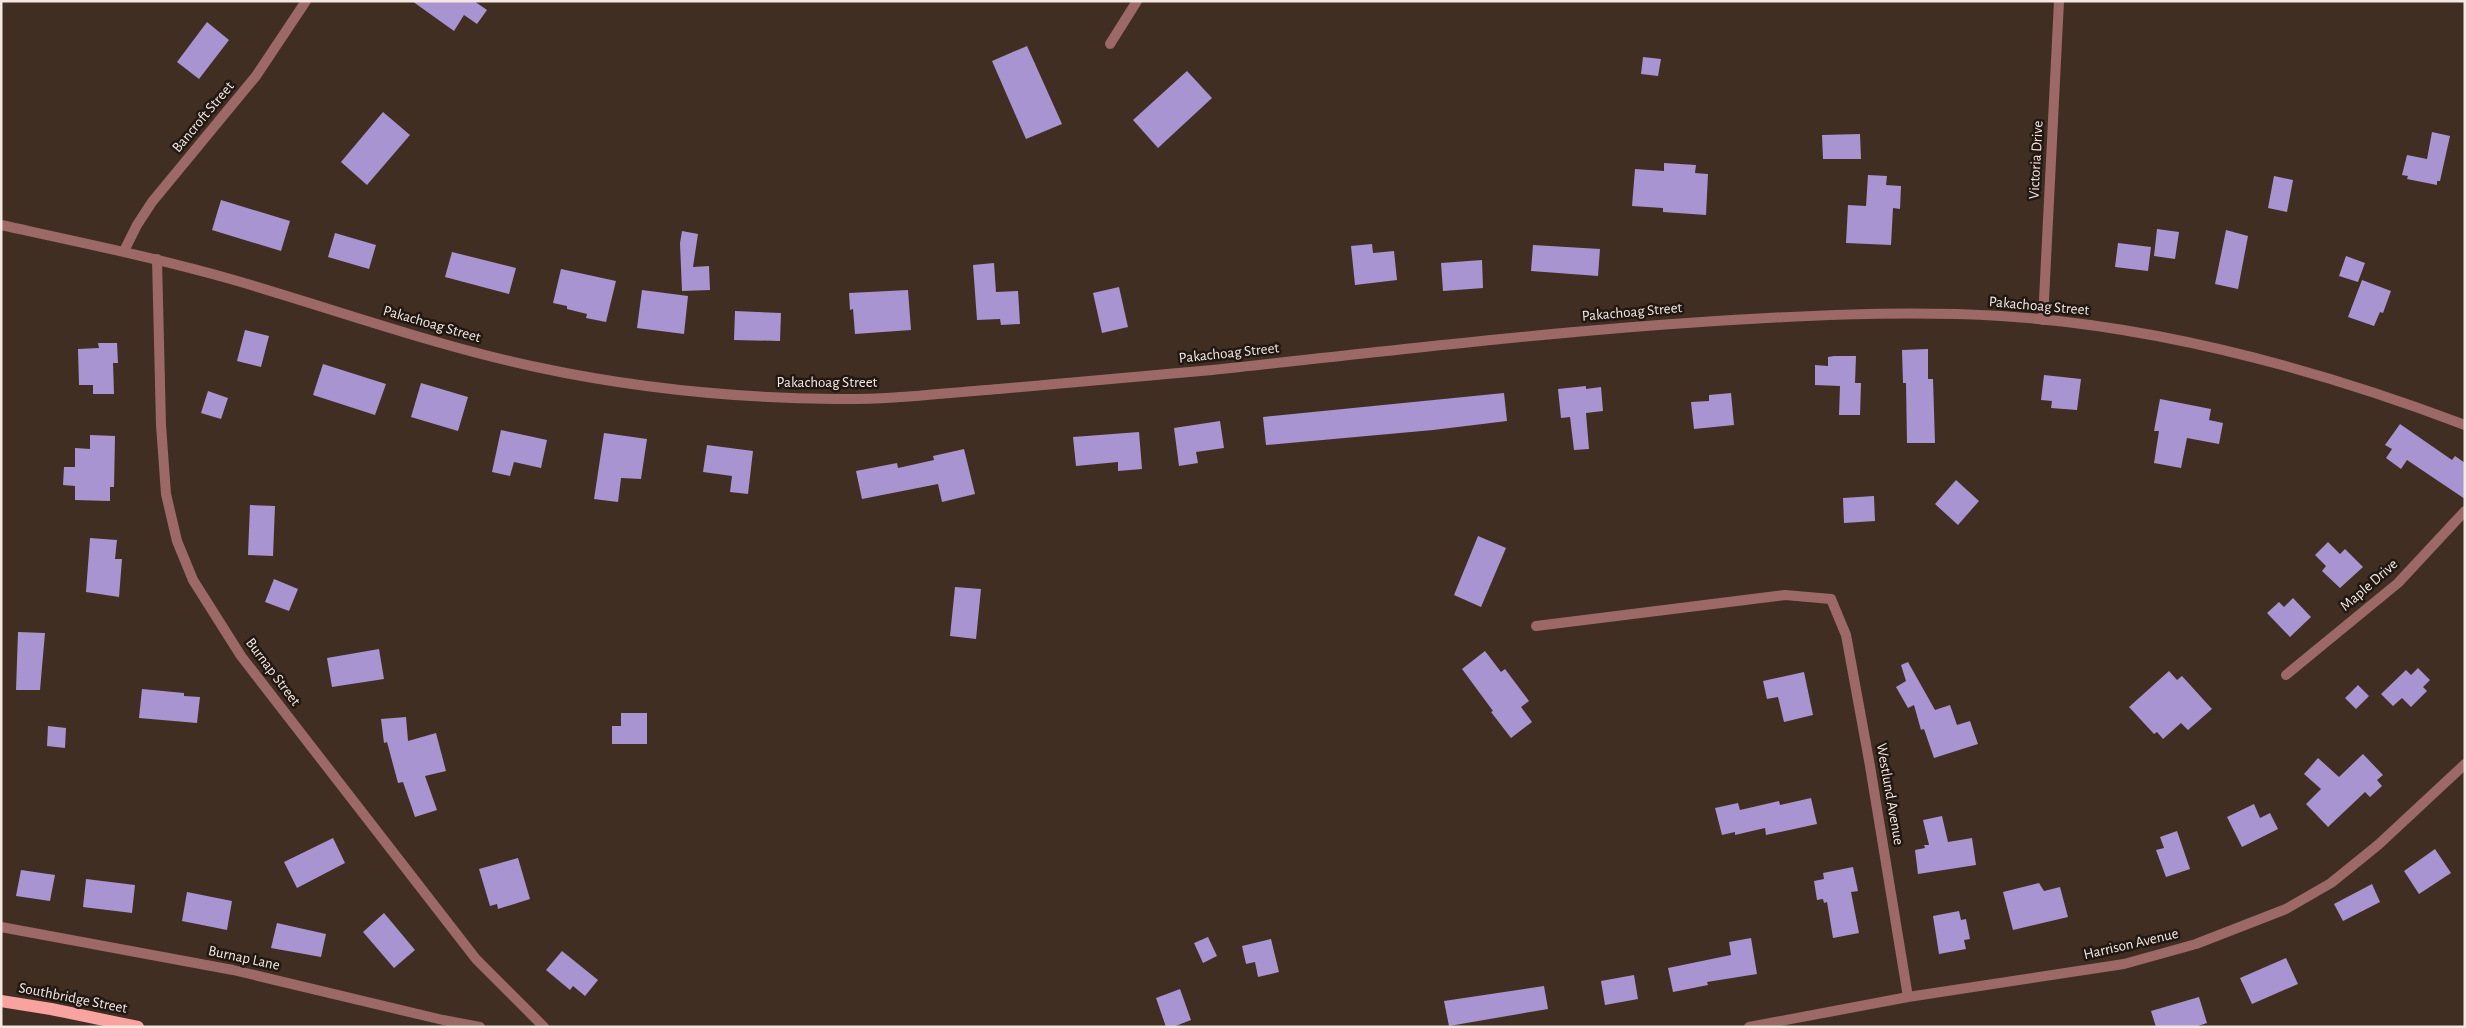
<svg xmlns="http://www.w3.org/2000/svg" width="2466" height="1028" font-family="'Alegreya Sans',sans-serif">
	<rect width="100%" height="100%" fill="#412e22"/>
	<path fill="#a894d0" d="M 412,1 L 474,1 L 487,10 L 477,24 L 464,15 L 454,31 Z
		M 207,22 L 229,40 L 199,79 L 177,62 Z
		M 1027,46 L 1062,124 L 1026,139 L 992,61 Z
		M 1643,57 L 1661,59 L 1658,76 L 1641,74 Z
		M 1187,71 L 1212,98 L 1158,148 L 1133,120 Z
		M 383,112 L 410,135 L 367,185 L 341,162 Z
		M 2432,132 L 2450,136 L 2440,181 L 2437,181 L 2437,185 L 2407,179 L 2408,176 L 2402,175 L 2407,155 L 2427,159 Z
		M 1860,134 L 1861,159 L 1823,159 L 1822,135 Z
		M 1664,163 L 1696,165 L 1695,173 L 1708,174 L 1706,215 L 1663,212 L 1663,208 L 1632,206 L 1635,169 L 1664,171 Z
		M 1868,175 L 1887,176 L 1886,185 L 1901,186 L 1900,209 L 1893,208 L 1891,245 L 1846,243 L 1848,205 L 1866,206 Z
		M 2274,176 L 2293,180 L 2287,212 L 2268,208 Z
		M 221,200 L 290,221 L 281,251 L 212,230 Z
		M 2157,229 L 2179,232 L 2175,259 L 2154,256 Z
		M 2226,230 L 2248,236 L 2238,289 L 2215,284 Z
		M 682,231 L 698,234 L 693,267 L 709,266 L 710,290 L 682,291 L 680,243 Z
		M 335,233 L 376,245 L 369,269 L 328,257 Z
		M 2118,243 L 2151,247 L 2148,271 L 2115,267 Z
		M 1372,244 L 1373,253 L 1394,251 L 1397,280 L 1355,285 L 1351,246 Z
		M 1533,245 L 1600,249 L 1598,276 L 1531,271 Z
		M 452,252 L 516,268 L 509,294 L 445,277 Z
		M 2346,256 L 2365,263 L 2358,282 L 2339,276 Z
		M 1482,260 L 1483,288 L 1443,291 L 1441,263 Z
		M 994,263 L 996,292 L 1018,291 L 1020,324 L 1001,325 L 1000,319 L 977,320 L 973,265 Z
		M 561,269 L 616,281 L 606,322 L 586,318 L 587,314 L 567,309 L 567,306 L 553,303 Z
		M 2362,280 L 2391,291 L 2383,313 L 2380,312 L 2374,326 L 2348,317 Z
		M 1119,287 L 1128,327 L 1102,333 L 1093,293 Z
		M 642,290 L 688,296 L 684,334 L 637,328 Z
		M 908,290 L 911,330 L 855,334 L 853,309 L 850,310 L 849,293 Z
		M 735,311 L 781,313 L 780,341 L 734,340 Z
		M 245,330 L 269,336 L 261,367 L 237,361 Z
		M 98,343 L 117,343 L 118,363 L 113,363 L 114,394 L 93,394 L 93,385 L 79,385 L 78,349 L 99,348 Z
		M 1928,349 L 1928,379 L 1933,379 L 1935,443 L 1907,443 L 1906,383 L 1903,383 L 1902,350 Z
		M 1834,356 L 1856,356 L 1855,383 L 1861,383 L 1860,415 L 1839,415 L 1840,386 L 1815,385 L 1815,365 L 1828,366 L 1828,357 Z
		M 323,364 L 386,384 L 375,415 L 313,395 Z
		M 2044,375 L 2081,379 L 2077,410 L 2051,408 L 2052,401 L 2041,400 Z
		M 421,383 L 468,397 L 458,431 L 411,417 Z
		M 1586,386 L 1586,389 L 1601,387 L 1603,411 L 1586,413 L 1589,449 L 1574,450 L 1570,417 L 1561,418 L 1558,389 Z
		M 208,391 L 228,398 L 221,419 L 201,413 Z
		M 1504,393 L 1507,421 L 1433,430 L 1266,445 L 1263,417 Z
		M 1731,393 L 1734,425 L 1694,429 L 1691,402 L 1709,401 L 1709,395 Z
		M 2160,399 L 2211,409 L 2209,420 L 2223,423 L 2219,444 L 2187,438 L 2181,468 L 2154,463 L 2159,431 L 2154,431 Z
		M 1220,421 L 1224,448 L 1196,452 L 1198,463 L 1179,466 L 1174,428 Z
		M 2400,424 L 2452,460 L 2455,456 L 2465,463 L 2465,499 L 2407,460 L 2401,469 L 2386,458 L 2392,449 L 2385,445 Z
		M 501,430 L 547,440 L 541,468 L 514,462 L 510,476 L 492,472 Z
		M 1139,432 L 1142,469 L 1118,471 L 1118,462 L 1076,466 L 1073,437 Z
		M 604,433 L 647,439 L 641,479 L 621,478 L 618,502 L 594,499 Z
		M 90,435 L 115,436 L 114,487 L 110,487 L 110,501 L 75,500 L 75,486 L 63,485 L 64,467 L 75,467 L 75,448 L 90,449 Z
		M 707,445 L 753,451 L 748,494 L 730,492 L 732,476 L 703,472 Z
		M 964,449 L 975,494 L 942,502 L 938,484 L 862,499 L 856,471 L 897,463 L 898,468 L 934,460 L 933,456 Z
		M 1956,480 L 1979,501 L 1958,525 L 1935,504 Z
		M 1874,496 L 1875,521 L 1844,523 L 1843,498 Z
		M 250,505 L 275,506 L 273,556 L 248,555 Z
		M 1478,536 L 1506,548 L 1481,607 L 1454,595 Z
		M 90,538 L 117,540 L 115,559 L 122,559 L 119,597 L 86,592 Z
		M 2328,542 L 2340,554 L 2345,549 L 2363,567 L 2340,588 L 2322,571 L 2326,566 L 2315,555 Z
		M 274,579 L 298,589 L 289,611 L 265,602 Z
		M 955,587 L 981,589 L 976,639 L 950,636 Z
		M 2293,598 L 2311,617 L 2290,637 L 2267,613 L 2279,602 L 2284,607 Z
		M 18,632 L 45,633 L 40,690 L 16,690 Z
		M 379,649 L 384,679 L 332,687 L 327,658 Z
		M 1485,651 L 1501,672 L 1505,669 L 1529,701 L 1521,707 L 1532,722 L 1511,738 L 1491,712 L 1493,711 L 1462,669 Z
		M 1908,662 L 1935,710 L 1950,705 L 1957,725 L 1970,721 L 1978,744 L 1934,758 L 1924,729 L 1921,730 L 1914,705 L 1908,708 L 1896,687 L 1906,681 L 1901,665 Z
		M 2418,668 L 2430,680 L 2423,687 L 2427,691 L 2411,707 L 2402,698 L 2393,706 L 2381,694 L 2406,670 L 2411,675 Z
		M 2169,671 L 2177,680 L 2182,676 L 2212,709 L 2188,730 L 2181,723 L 2163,739 L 2157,732 L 2154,734 L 2129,707 Z
		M 1804,672 L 1813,715 L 1784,722 L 1778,697 L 1767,699 L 1763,681 Z
		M 2358,685 L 2369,696 L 2356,709 L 2345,698 Z
		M 142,689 L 184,693 L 184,696 L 200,697 L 197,723 L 139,718 Z
		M 621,713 L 647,713 L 647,744 L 612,744 L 612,726 L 621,726 Z
		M 406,717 L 408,741 L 436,733 L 446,771 L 425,776 L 437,810 L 415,817 L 403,782 L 398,783 L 387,742 L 384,743 L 381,719 Z
		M 48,726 L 66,728 L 65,748 L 47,746 Z
		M 2363,754 L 2383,775 L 2377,780 L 2382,786 L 2370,797 L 2365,792 L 2328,827 L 2306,804 L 2321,789 L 2304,774 L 2318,758 L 2339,777 Z
		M 1811,798 L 1817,824 L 1766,835 L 1765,828 L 1735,835 L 1735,832 L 1722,835 L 1715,808 L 1738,803 L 1740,810 L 1779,801 L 1780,805 Z
		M 2254,804 L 2260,818 L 2270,813 L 2278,829 L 2242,847 L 2227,817 Z
		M 1942,816 L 1948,842 L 1972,838 L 1976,865 L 1918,874 L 1915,850 L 1925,848 L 1924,845 L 1929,845 L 1923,820 Z
		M 2177,831 L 2190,869 L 2166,877 L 2156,850 L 2164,848 L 2160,837 Z
		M 333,838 L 345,863 L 297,888 L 284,862 Z
		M 2435,849 L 2451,873 L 2419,894 L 2404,871 Z
		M 518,858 L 530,899 L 498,909 L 497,904 L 490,906 L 479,869 Z
		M 1853,867 L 1858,891 L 1851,892 L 1859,933 L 1833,938 L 1827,902 L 1824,903 L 1823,899 L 1817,900 L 1814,881 L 1824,879 L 1823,873 Z
		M 21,870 L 55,875 L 50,901 L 16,896 Z
		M 86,879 L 135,885 L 132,913 L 83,907 Z
		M 2039,883 L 2044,891 L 2060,887 L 2068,917 L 2013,930 L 2003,892 Z
		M 2372,884 L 2380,902 L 2343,921 L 2334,904 Z
		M 187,892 L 232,901 L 227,930 L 182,921 Z
		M 1959,911 L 1961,920 L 1966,919 L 1970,939 L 1964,940 L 1966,949 L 1939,954 L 1933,916 Z
		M 384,913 L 415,950 L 394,968 L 363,932 Z
		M 277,923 L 326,934 L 321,957 L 271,948 Z
		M 1208,937 L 1217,956 L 1203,963 L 1194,943 Z
		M 1751,938 L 1757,974 L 1707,982 L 1708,985 L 1673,992 L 1668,968 L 1731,955 L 1729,942 Z
		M 1271,939 L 1279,972 L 1258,977 L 1255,962 L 1246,964 L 1242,946 Z
		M 562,951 L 598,980 L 585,996 L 573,986 L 570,990 L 546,970 Z
		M 2286,958 L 2298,984 L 2252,1004 L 2240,978 Z
		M 1634,975 L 1638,999 L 1605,1005 L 1601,981 Z
		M 1544,986 L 1548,1009 L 1449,1026 L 1444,1001 Z
		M 1180,989 L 1191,1020 L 1173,1027 L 1166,1027 L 1156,998 Z
		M 2199,997 L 2207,1023 L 2195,1027 L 2156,1027 L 2151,1011 Z"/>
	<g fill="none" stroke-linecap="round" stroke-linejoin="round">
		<path stroke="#9c6966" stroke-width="10" d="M 1536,626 L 1785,595 L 1831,599"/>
		<path stroke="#9c6966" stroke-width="10" d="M 1110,44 L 1137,1
			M 124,251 L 137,225 L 152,202 L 256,76 L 306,1
			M 157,259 L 161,425 L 166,494 L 177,541 L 193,580 L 241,656 L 476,959 L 544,1027
			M 2043,320 L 2059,1
			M 1831,599 L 1846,635 L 1870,766 L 1908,997
			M 2286,675 L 2398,583 L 2465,511
			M 1,927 L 233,970 L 443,1020 L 480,1027
			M 1749,1027 L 1908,997 L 2124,964 L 2196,944 L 2286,909 L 2331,883 L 2378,845 L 2465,764"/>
		<path stroke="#9c6966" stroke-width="10" d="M 1,225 C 79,242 157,258 234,280 C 334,309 433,345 536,367 C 634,388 735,398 835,399 C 890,400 944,393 999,389 C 1070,383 1141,377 1212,370 C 1370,353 1528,334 1687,323 C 1791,316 1897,310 2001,316 C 2160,326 2317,369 2465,425"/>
		<path stroke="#f8a3a0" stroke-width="12" d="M 1,1001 L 51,1009 L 138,1027"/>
	</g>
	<g text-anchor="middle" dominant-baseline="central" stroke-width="5" stroke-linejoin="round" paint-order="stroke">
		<g font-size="15" fill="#f5e8e0" stroke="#211813">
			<text transform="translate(203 117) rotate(-50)">Bancroft Street</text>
			<text transform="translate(2036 160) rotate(-87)">Victoria Drive</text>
			<text transform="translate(2039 306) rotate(5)">Pakachoag Street</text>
			<text transform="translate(1632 312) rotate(-5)">Pakachoag Street</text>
			<text transform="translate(432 324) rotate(16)">Pakachoag Street</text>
			<text transform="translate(1229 353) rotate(-6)">Pakachoag Street</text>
			<text x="827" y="382">Pakachoag Street</text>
			<text transform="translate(2369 585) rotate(-41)">Maple Drive</text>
			<text transform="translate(273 672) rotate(53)">Burnap Street</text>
			<text transform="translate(1890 794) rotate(80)">Westlund Avenue</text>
			<text transform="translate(2131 944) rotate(-13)">Harrison Avenue</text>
			<text transform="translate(244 958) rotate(12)">Burnap Lane</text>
			<text transform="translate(73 998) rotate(11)">Southbridge Street</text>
		</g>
	</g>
	<rect width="2466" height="1028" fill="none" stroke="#f5e8e0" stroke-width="5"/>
</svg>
